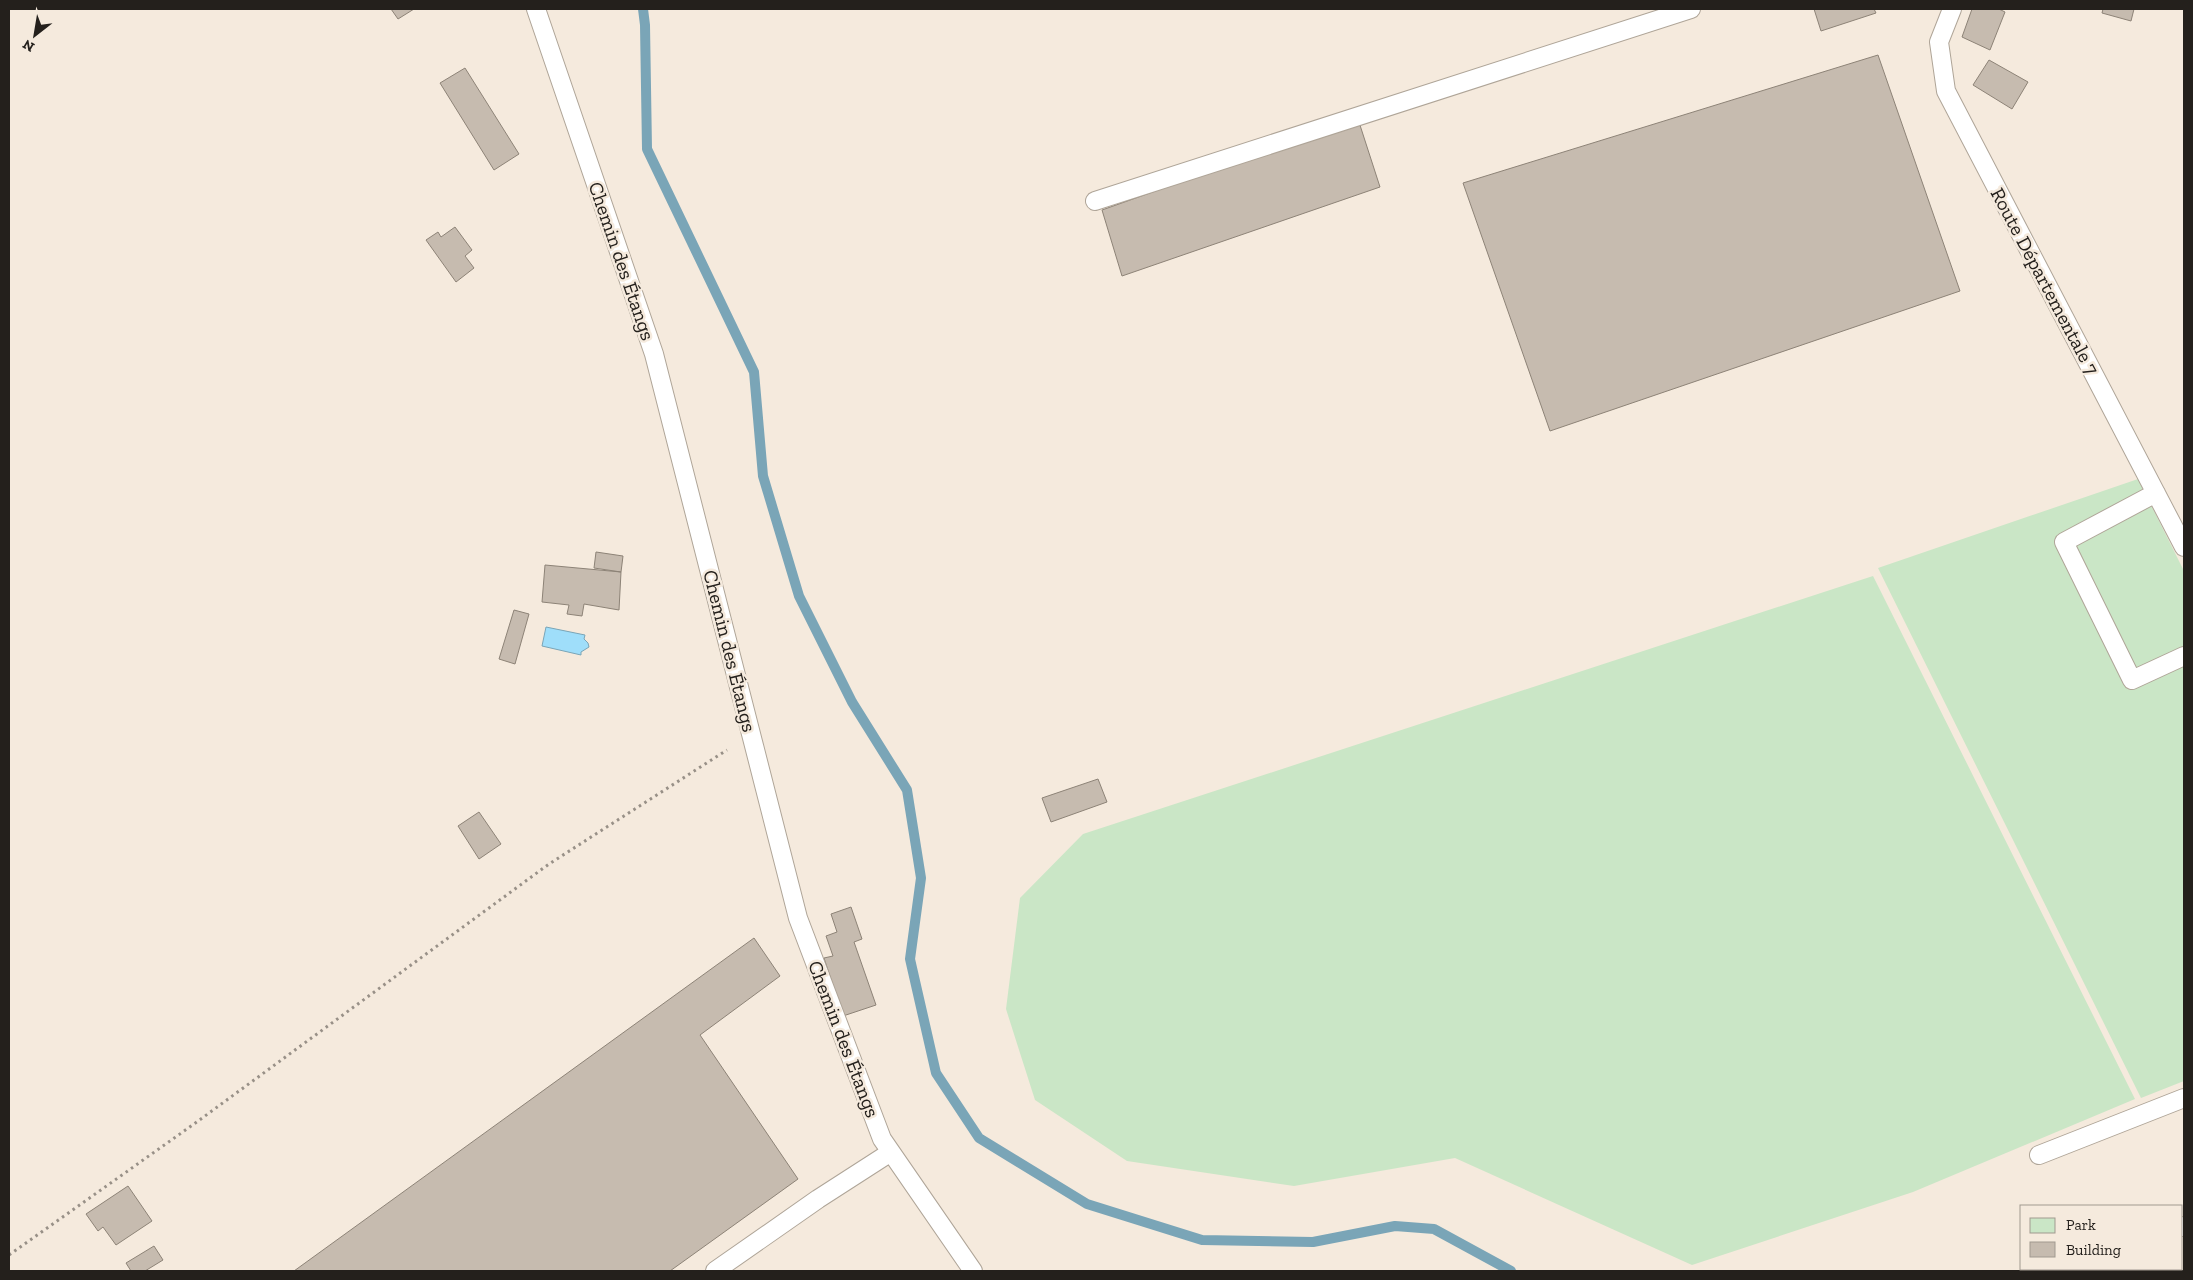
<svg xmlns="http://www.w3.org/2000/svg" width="2193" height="1280" font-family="'Zilla Slab',serif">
	<rect width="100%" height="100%" fill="#f5eadd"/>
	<path fill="#cae6c6" d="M 2138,479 L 2184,571 L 2184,1081 L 2141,1098 L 1878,568 Z
		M 1873,576 L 2135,1099 L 1913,1192 L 1692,1265 L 1455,1158 L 1294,1186 L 1127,1161 L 1035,1100 L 1006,1009 L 1020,898 L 1083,834 Z"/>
	<path fill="#9fdefa" stroke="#7aa5b7" d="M 546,627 L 585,635 L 584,639 L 588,643 L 589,647 L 581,652 L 581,655 L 542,646 Z"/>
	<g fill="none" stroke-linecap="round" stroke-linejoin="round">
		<path stroke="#7aa5b7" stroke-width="10" d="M 643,9 L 645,25 L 647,149 L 754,372 L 763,476 L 799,596 L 852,702 L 907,790 L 921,878 L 910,959 L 936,1073 L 979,1138 L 1087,1204 L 1202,1240 L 1313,1242 L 1395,1226 L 1434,1229 L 1511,1271"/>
	</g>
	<path fill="#c6bbaf" stroke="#8d8377" d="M 391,9 L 414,9 L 398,19 Z
		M 1814,9 L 1874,9 L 1876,13 L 1821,31 Z
		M 1972,9 L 1999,9 L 2005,12 L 1990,50 L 1962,37 Z
		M 2103,9 L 2134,9 L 2131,21 L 2102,13 Z
		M 1878,55 L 1960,291 L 1550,431 L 1463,183 Z
		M 1989,60 L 2028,82 L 2012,109 L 1973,85 Z
		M 465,68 L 519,154 L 494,170 L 440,83 Z
		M 1358,119 L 1380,187 L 1122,276 L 1102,210 Z
		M 455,227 L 472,250 L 465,256 L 474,268 L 456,282 L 426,240 L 438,232 L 441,237 Z
		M 596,552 L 623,556 L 621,572 L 594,568 Z
		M 545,565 L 621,572 L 619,610 L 584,604 L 582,616 L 567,614 L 569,605 L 542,602 Z
		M 514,610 L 529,614 L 515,664 L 499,659 Z
		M 1098,779 L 1107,802 L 1051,822 L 1042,798 Z
		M 479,812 L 501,844 L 479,859 L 458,826 Z
		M 851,907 L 862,939 L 854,942 L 876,1005 L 843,1016 L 824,958 L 833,956 L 826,936 L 837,932 L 831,914 Z
		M 754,938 L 780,976 L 700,1035 L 798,1179 L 670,1271 L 294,1271 Z
		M 128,1186 L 152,1221 L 116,1245 L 103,1227 L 98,1231 L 86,1214 Z
		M 154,1246 L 163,1260 L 145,1271 L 131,1271 L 126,1263 Z"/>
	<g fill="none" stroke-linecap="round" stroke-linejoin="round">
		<defs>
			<path id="lane" d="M 536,9 L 654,354 L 798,918 L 882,1139 L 973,1271
				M 1952,9 L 1939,42 L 1946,91 L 2184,547
				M 1095,201 L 1691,9
				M 2156,493 L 2064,542 L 2132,680 L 2184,656
				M 2039,1155 L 2184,1098
				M 2182,1227 L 2184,1226
				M 715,1271 L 818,1199 L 891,1152
				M 2084,1271 L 2089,1269"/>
		</defs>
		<use href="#lane" stroke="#afa598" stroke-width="20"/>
		<path stroke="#989087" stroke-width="3" stroke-dasharray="2.5 4" stroke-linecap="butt" d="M 9,1255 L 194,1124 L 549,864 L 727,750"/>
		<use href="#lane" stroke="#fff" stroke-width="18"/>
	</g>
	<g text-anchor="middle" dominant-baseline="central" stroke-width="5" stroke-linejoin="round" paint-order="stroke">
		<g font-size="20" fill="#24201c" stroke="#f5eadd">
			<text transform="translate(622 261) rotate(71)">Chemin des Étangs</text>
			<text transform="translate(2045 281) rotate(62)">Route Départementale 7</text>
			<text transform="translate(730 651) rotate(76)">Chemin des Étangs</text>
			<text transform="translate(844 1039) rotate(69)">Chemin des Étangs</text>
		</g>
	</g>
	<rect width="2193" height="1280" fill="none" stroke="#24201c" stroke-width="20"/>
	<rect x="2020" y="1205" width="162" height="65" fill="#f5eadd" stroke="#a19990"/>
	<rect x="2030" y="1218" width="25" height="15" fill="#cae6c6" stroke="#a19990"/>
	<text x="2066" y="1230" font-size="15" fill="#24201c">Park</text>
	<rect x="2030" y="1242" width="25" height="15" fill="#c6bbaf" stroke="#a19990"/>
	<text x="2066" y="1255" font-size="15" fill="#24201c">Building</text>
	<g transform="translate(35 35) rotate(211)" stroke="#f5eadd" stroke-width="4" paint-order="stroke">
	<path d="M0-4L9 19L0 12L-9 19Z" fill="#24201c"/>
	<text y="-8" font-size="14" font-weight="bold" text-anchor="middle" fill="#24201c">N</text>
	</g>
</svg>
